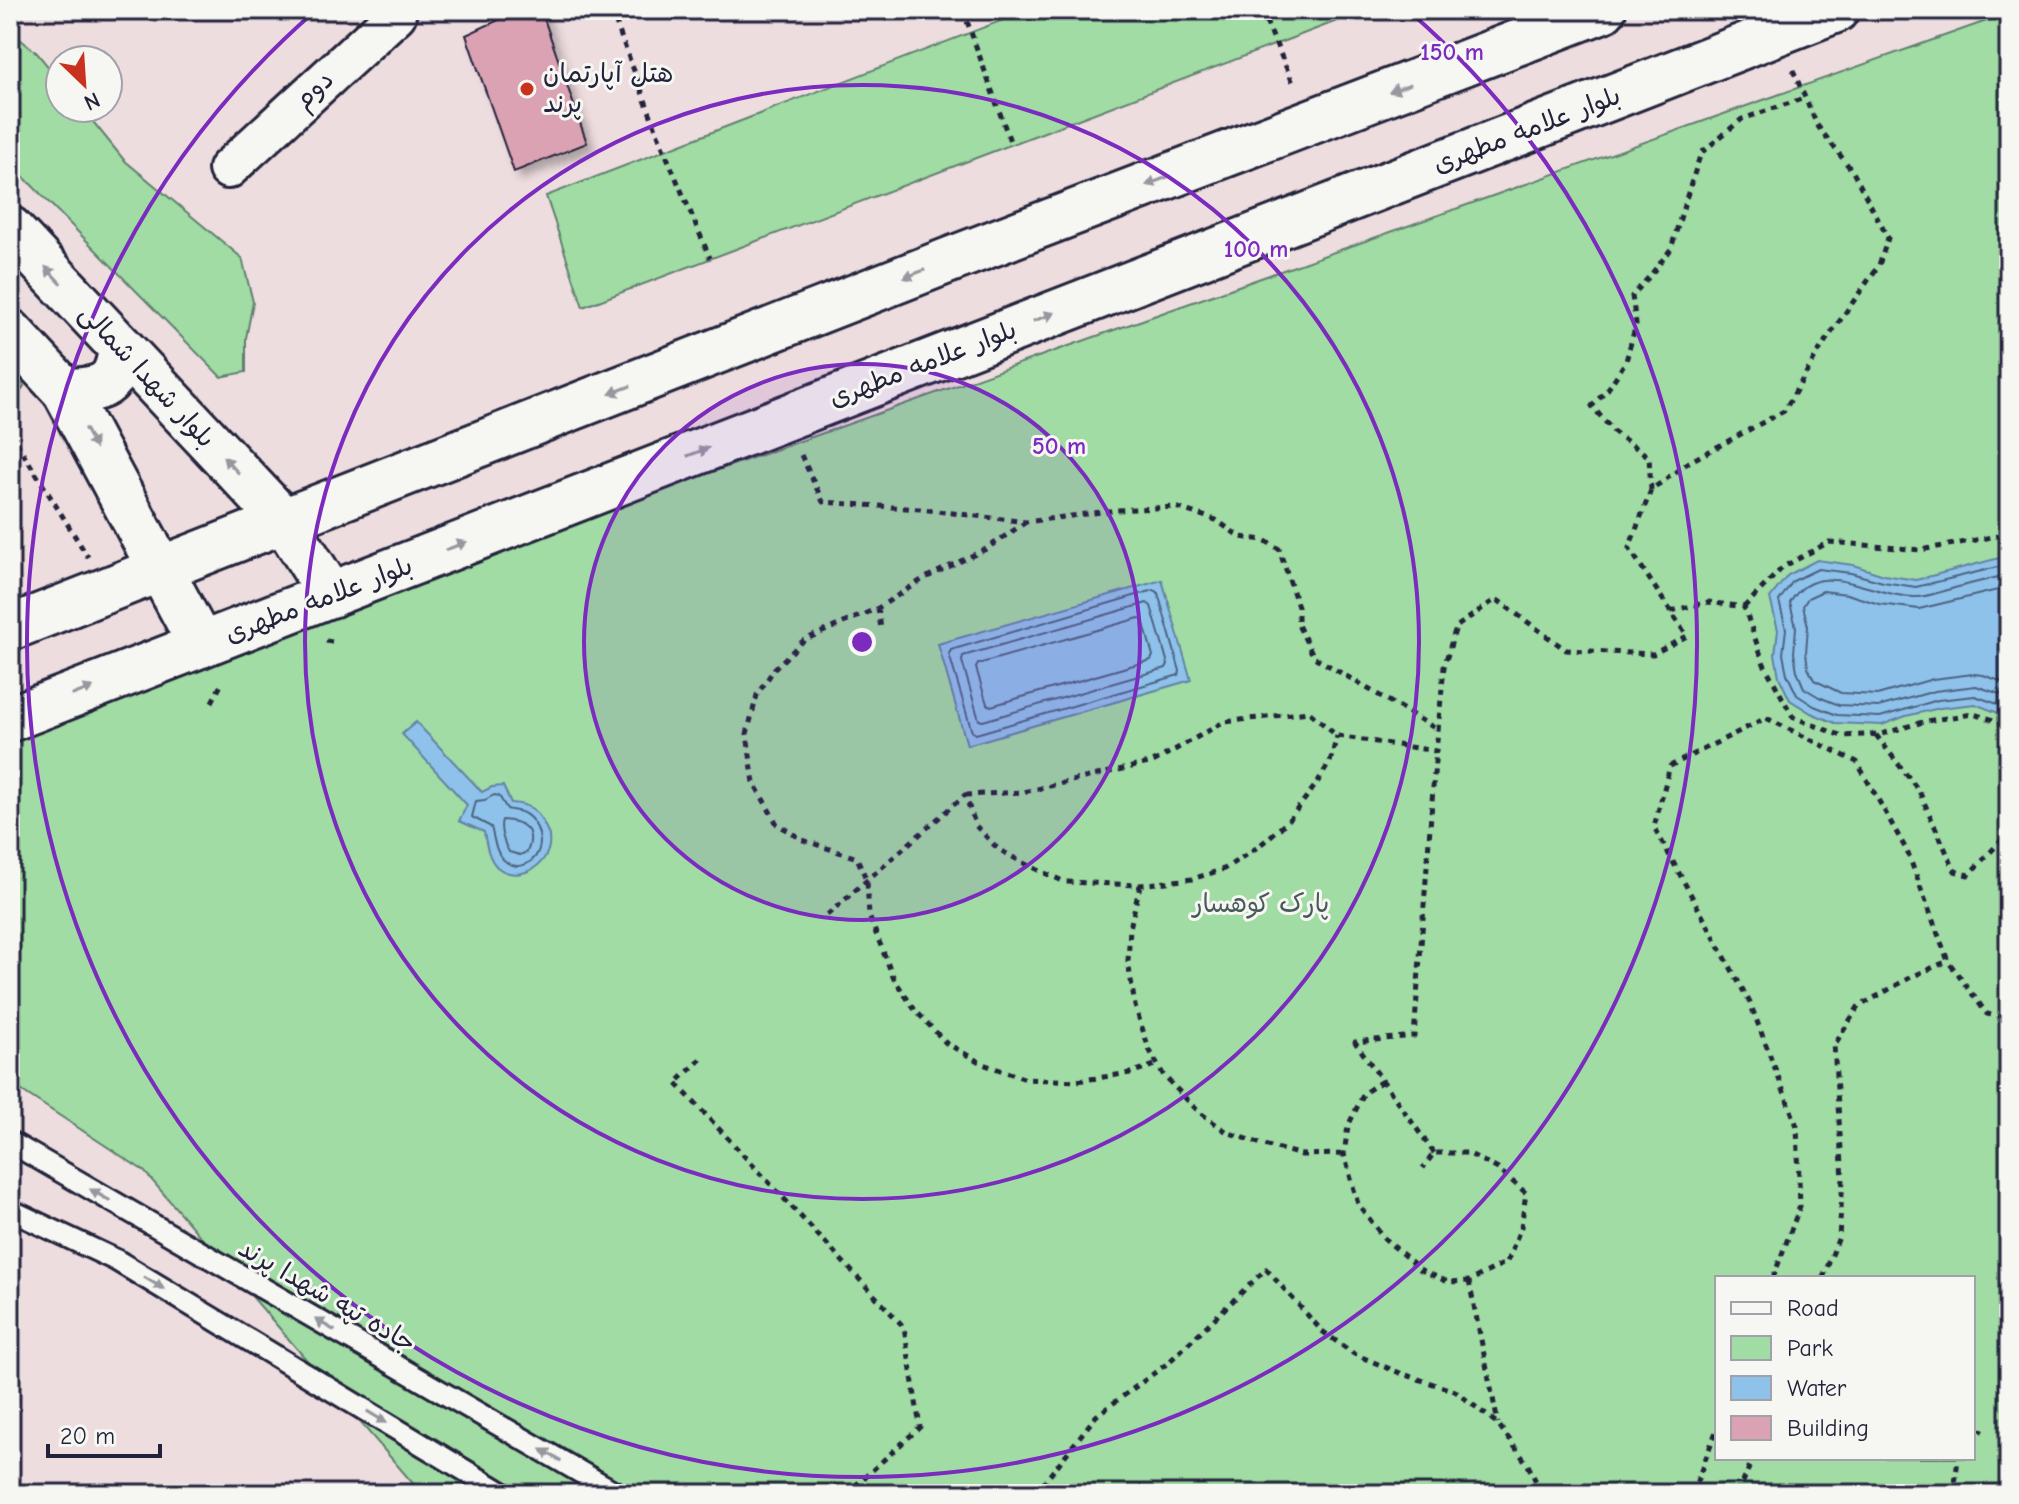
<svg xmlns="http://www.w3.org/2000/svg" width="2019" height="1504" font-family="'Comic Neue','Playpen Sans Arabic',sans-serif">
	<defs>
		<filter id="shadow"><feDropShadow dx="7" dy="7" stdDeviation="4" flood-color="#0004"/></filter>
	</defs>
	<rect width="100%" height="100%" fill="#eedddf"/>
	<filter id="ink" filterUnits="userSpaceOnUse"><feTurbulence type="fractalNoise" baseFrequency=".0125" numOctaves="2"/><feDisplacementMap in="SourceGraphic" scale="16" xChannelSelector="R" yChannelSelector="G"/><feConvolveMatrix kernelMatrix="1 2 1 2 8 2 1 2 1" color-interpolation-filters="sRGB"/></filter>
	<g filter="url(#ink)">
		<path fill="#a0dca3" stroke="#617f6f" stroke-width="2" fill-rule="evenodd" d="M 1029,10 L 1366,10 L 583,307 L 546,196 Z
			M 2009,13 L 2009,1494 L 422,1494 L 144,1171 L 10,1083 L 10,721 ZM 1717,1278 L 1973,1278 L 1973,1458 L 1717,1458 Z
			M 10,31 L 37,53 L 60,81 L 60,108 L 82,108 L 124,160 L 242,258 L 253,302 L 246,338 L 246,372 L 221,377 L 10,163 Z
			M 10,360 L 24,386 L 10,410 Z"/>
		<path fill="#8ec2eb" stroke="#6382a5" stroke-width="2" d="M 2003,557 L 2009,559 L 2009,717 L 1975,704 L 1940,708 L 1906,716 L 1882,725 L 1835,723 L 1811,713 L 1790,700 L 1779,677 L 1775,654 L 1778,630 L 1770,598 L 1788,575 L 1817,560 L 1853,565 L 1884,575 L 1916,580 Z
			M 1162,580 L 1191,680 L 967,745 L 938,644 Z
			M 416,722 L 482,792 L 492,787 L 503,786 L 511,803 C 529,804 537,809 545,826 C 546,829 549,833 549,837 C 553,864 519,885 497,867 C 488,858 486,843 484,832 L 459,821 L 467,805 L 402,734 Z"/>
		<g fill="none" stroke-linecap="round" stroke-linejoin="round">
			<path stroke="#4d6281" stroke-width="2" d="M 2009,566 L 2002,566 L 1916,587 L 1883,582 L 1851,573 L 1818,569 L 1793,581 L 1779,601 L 1786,629 L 1783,654 L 1787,674 L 1797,695 L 1814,706 L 1837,715 L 1880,717 L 1938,700 L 1975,696 L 2009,708
				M 2009,577 L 2002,576 C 1983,581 1965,585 1947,590 C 1937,593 1926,597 1916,597 C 1875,598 1817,554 1790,603 L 1796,627 L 1794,653 L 1797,671 L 1804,688 L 1819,697 L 1839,705 L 1878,707 L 1935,691 L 1976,686 L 2009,697
				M 2009,589 L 2002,589 L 1919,609 L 1879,604 L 1847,594 L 1823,591 L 1808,598 L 1803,606 L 1808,626 L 1806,653 L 1808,668 L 1814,680 L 1841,693 L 1877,695 L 1933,679 L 1973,674 L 1983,675 L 2009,684
				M 1154,590 L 1158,593 L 1180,671 L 1179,675 L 976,734 L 972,732 L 949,654 L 951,650 Z
				M 1147,603 L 1151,606 L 1168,664 L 1166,668 L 983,721 L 979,720 L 962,661 L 963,656 Z
				M 1139,618 L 1143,620 L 1153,656 L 1151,660 L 991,706 L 987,704 L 976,668 L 978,664 Z
				M 494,795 L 499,796 L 507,809 C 513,811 520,810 525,814 C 531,817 534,822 537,828 C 550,859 517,878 501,857 C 494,848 494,837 491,827 L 472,817 L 476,801 L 485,800 Z
				M 502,820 C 522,821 537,829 527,852 L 520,855 L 509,852 C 504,844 499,829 502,820 Z"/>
		</g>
		<path fill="#daa2b3" stroke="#22223b" stroke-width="2" filter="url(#shadow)" d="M 520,10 L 541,10 L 587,143 L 514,172 L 466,35 Z"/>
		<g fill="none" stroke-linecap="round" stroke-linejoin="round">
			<defs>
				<path id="lane" d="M 10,1142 L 618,1494
					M 10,1210 L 116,1260 L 504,1494"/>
				<path id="street" d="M 228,169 L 396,15 L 395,10"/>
				<path id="secondary" d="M 10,229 L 285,522 L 331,595
					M 10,332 L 65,391 L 201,645
					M 65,391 C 102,390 117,387 121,347
					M 10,628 L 947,261 L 1603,10
					M 10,719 L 1836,10"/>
			</defs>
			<use href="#lane" stroke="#22223b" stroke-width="26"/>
			<use href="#street" stroke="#22223b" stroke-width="44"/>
			<use href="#secondary" stroke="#22223b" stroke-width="50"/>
			<path stroke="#22223b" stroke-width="5" stroke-dasharray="6 6" stroke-linecap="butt" d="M 611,10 L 664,150 L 710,258
				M 963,10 L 1011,144
				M 1261,10 L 1294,85
				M 10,432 L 88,557
				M 801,455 L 823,502 L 920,509 L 1026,522 L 1116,510 L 1175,507 L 1216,520 L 1240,537 L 1264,540 L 1279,549 L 1298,607 L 1298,625 L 1314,657 L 1438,730
				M 1651,490 L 1649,457 L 1613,431 L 1592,406 L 1608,389 L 1626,361 L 1636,324 L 1632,296 L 1649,277 L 1671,249 L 1684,205 L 1701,153 L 1742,119 L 1805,98
				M 1026,522 L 986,549 L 923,579 L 878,608 L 804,640 L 775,668 L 757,695 L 747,734 L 754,783 L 777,824 L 803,840 L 857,858 L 867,881 L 869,916 L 894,979 L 915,1010 L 946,1043 L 983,1064 L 1026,1079 L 1077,1081 L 1130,1073 L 1158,1064
				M 1744,607 L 1783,567 L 1829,542 L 1921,550 L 2009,534
				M 878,608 L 881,629
				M 1671,611 L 1708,602 L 1744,607 L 1764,664 L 1793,717 L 1842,736 L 1882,734 L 1926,721 L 1973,714 L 2005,723 L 2009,732
				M 326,641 L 337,643
				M 212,702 L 223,681
				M 1876,735 L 1919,791 L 1955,871 L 1968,875 L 2000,842 L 2009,827
				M 965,795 L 1024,792 L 1153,762 L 1224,722 L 1309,712 L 1337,736 L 1436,751 L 1444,667 L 1456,627 L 1496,599 L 1566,650 L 1653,654 L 1687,636 L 1629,548 L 1651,490 L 1689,462 L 1784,411 L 1822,346 L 1879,265 L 1888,238 L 1853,172 L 1817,125 L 1793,70
				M 1140,885 L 1130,928 L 1128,961 L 1135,1006 L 1149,1049 L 1164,1076 L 1199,1112 L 1227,1132 L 1264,1145 L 1302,1155 L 1344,1154
				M 827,915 L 965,795 L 976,826 L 998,849 L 1029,866 L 1065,882 L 1140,885 L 1192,879 L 1224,869 L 1258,847 L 1288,821 L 1315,786 L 1330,762 L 1337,736
				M 701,1059 L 676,1083 L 904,1327 L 920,1427 L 846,1494
				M 1382,1081 L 1364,1093 L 1348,1126 L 1344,1154 L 1358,1204 L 1384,1238 L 1421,1270 L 1448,1282 L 1469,1281 L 1507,1262 L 1521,1227 L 1526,1193 L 1498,1169 L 1468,1153 L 1434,1153 L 1423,1168
				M 1434,1153 L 1355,1042 L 1414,1036 L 1436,749
				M 1773,1278 L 1800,1206 L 1797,1126 L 1750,1003 L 1654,827 L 1670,766 L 1766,718 L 1857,762 L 1907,851 L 1948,961 L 1987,1014 L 2009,1019
				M 1823,1278 L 1839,1237 L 1843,1179 L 1834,1046 L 1858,1007 L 1911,977 L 1948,961
				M 1469,1281 L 1498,1423
				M 1973,1441 L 1983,1429
				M 1035,1494 L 1096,1416 L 1168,1363 L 1266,1269 L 1322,1331 L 1354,1354 L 1400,1373 L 1455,1391 L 1498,1424 L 1528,1465 L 1542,1494
				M 1692,1494 L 1717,1429
				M 1738,1494 L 1753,1458
				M 1954,1494 L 1958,1458"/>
			<use href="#lane" stroke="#f6f6f2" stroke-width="20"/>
			<use href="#street" stroke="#f6f6f2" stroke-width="38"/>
			<use href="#secondary" stroke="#f6f6f2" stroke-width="44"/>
		</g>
		<defs><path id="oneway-solid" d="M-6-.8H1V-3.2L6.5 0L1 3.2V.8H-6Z" transform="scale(2)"/></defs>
		<g fill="#9797a0">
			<use href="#oneway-solid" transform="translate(1400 88) rotate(159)"/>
			<use href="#oneway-solid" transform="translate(1157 181) rotate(159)"/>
			<use href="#oneway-solid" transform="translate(914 274) rotate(159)"/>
			<use href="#oneway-solid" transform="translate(53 275) rotate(-133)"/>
			<use href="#oneway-solid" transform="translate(1044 317) rotate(-21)"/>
			<use href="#oneway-solid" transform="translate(620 390) rotate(159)"/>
			<use href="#oneway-solid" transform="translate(90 438) rotate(62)"/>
			<use href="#oneway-solid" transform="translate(698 452) rotate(-21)"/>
			<use href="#oneway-solid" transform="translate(231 465) rotate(-133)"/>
			<use href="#oneway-solid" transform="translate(456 546) rotate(-21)"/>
			<use href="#oneway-solid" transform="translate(83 691) rotate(-21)"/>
			<use href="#oneway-solid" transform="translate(100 1195) rotate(-150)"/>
			<use href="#oneway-solid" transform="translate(154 1283) rotate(31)"/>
			<use href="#oneway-solid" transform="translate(325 1325) rotate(-150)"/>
			<use href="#oneway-solid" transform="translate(377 1417) rotate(31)"/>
			<use href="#oneway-solid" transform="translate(551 1455) rotate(-150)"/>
		</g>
	</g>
	<circle cx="862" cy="642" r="278" fill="#7b2cbf" fill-opacity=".12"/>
	<g fill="none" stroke="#7b2cbf" stroke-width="4">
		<circle cx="862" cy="642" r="278"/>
		<circle cx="862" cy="642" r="557"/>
		<path d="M1410 12A835 835 0 1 1 314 12"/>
	</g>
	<circle fill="#c8321e" stroke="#f6f6f2" stroke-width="3" cx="527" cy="89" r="8"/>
	<g text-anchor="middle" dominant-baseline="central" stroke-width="6" stroke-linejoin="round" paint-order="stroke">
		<g font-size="26" fill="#22223b" stroke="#f6f6f2" text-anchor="start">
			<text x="543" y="74">هتل آپارتمان<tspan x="543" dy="30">پرند</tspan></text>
		</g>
		<g font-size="26" fill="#22223b" stroke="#f6f6f2">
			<text transform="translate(314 90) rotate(-43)">دوم</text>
			<text transform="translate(1527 130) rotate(-21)">بلوار علامه مطهری</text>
			<text transform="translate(923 364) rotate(-21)">بلوار علامه مطهری</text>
			<text transform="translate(147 376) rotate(47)">بلوار شهدا شمالی</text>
			<text transform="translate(319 600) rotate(-21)">بلوار علامه مطهری</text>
			<text transform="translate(327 1296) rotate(30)">جاده تپه شهدا پرند</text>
		</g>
		<g font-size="26" fill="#485a5a" stroke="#f6f6f2">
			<text x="1261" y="904">پارک کوهسار</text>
		</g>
	</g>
	<circle cx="862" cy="642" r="12" fill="#7b2cbf" stroke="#f6f6f2" stroke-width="4"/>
	<g font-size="24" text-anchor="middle" font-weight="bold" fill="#7b2cbf" stroke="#f6f6f2" stroke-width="6" stroke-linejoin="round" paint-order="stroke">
		<text x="1452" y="60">150 m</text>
		<text x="1256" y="257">100 m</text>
		<text x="1059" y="454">50 m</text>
	</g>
	<rect width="2019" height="1504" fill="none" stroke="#f6f6f2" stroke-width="40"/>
	<rect x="20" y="20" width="1979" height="1464" fill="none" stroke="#22223b" stroke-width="3" filter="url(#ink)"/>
	<rect x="1715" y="1276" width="260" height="184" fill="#f6f6f2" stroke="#a1a1a9" stroke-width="2"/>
	<rect x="1731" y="1302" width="40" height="12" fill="#f6f6f2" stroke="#a1a1a9" stroke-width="2"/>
	<text x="1787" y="1316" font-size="24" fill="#22223b">Road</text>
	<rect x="1731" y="1336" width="40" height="24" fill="#a0dca3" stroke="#a1a1a9" stroke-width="2"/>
	<text x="1787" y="1356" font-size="24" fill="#22223b">Park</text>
	<rect x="1731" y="1376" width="40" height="24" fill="#8ec2eb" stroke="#a1a1a9" stroke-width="2"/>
	<text x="1787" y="1396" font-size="24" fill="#22223b">Water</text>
	<rect x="1731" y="1416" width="40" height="24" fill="#daa2b3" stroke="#a1a1a9" stroke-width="2"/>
	<text x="1787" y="1436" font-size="24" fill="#22223b">Building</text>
	<g transform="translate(84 84) rotate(155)"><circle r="38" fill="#f6f6f2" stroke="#a1a1a9" stroke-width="2"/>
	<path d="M0-6L14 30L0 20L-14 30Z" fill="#c8321e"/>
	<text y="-12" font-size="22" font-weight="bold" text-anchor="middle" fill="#22223b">N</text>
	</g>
	<path d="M48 1444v12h112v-12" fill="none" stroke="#22223b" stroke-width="4"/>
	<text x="60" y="1444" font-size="24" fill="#22223b" stroke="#f6f6f2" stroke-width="6" paint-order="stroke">20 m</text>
</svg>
